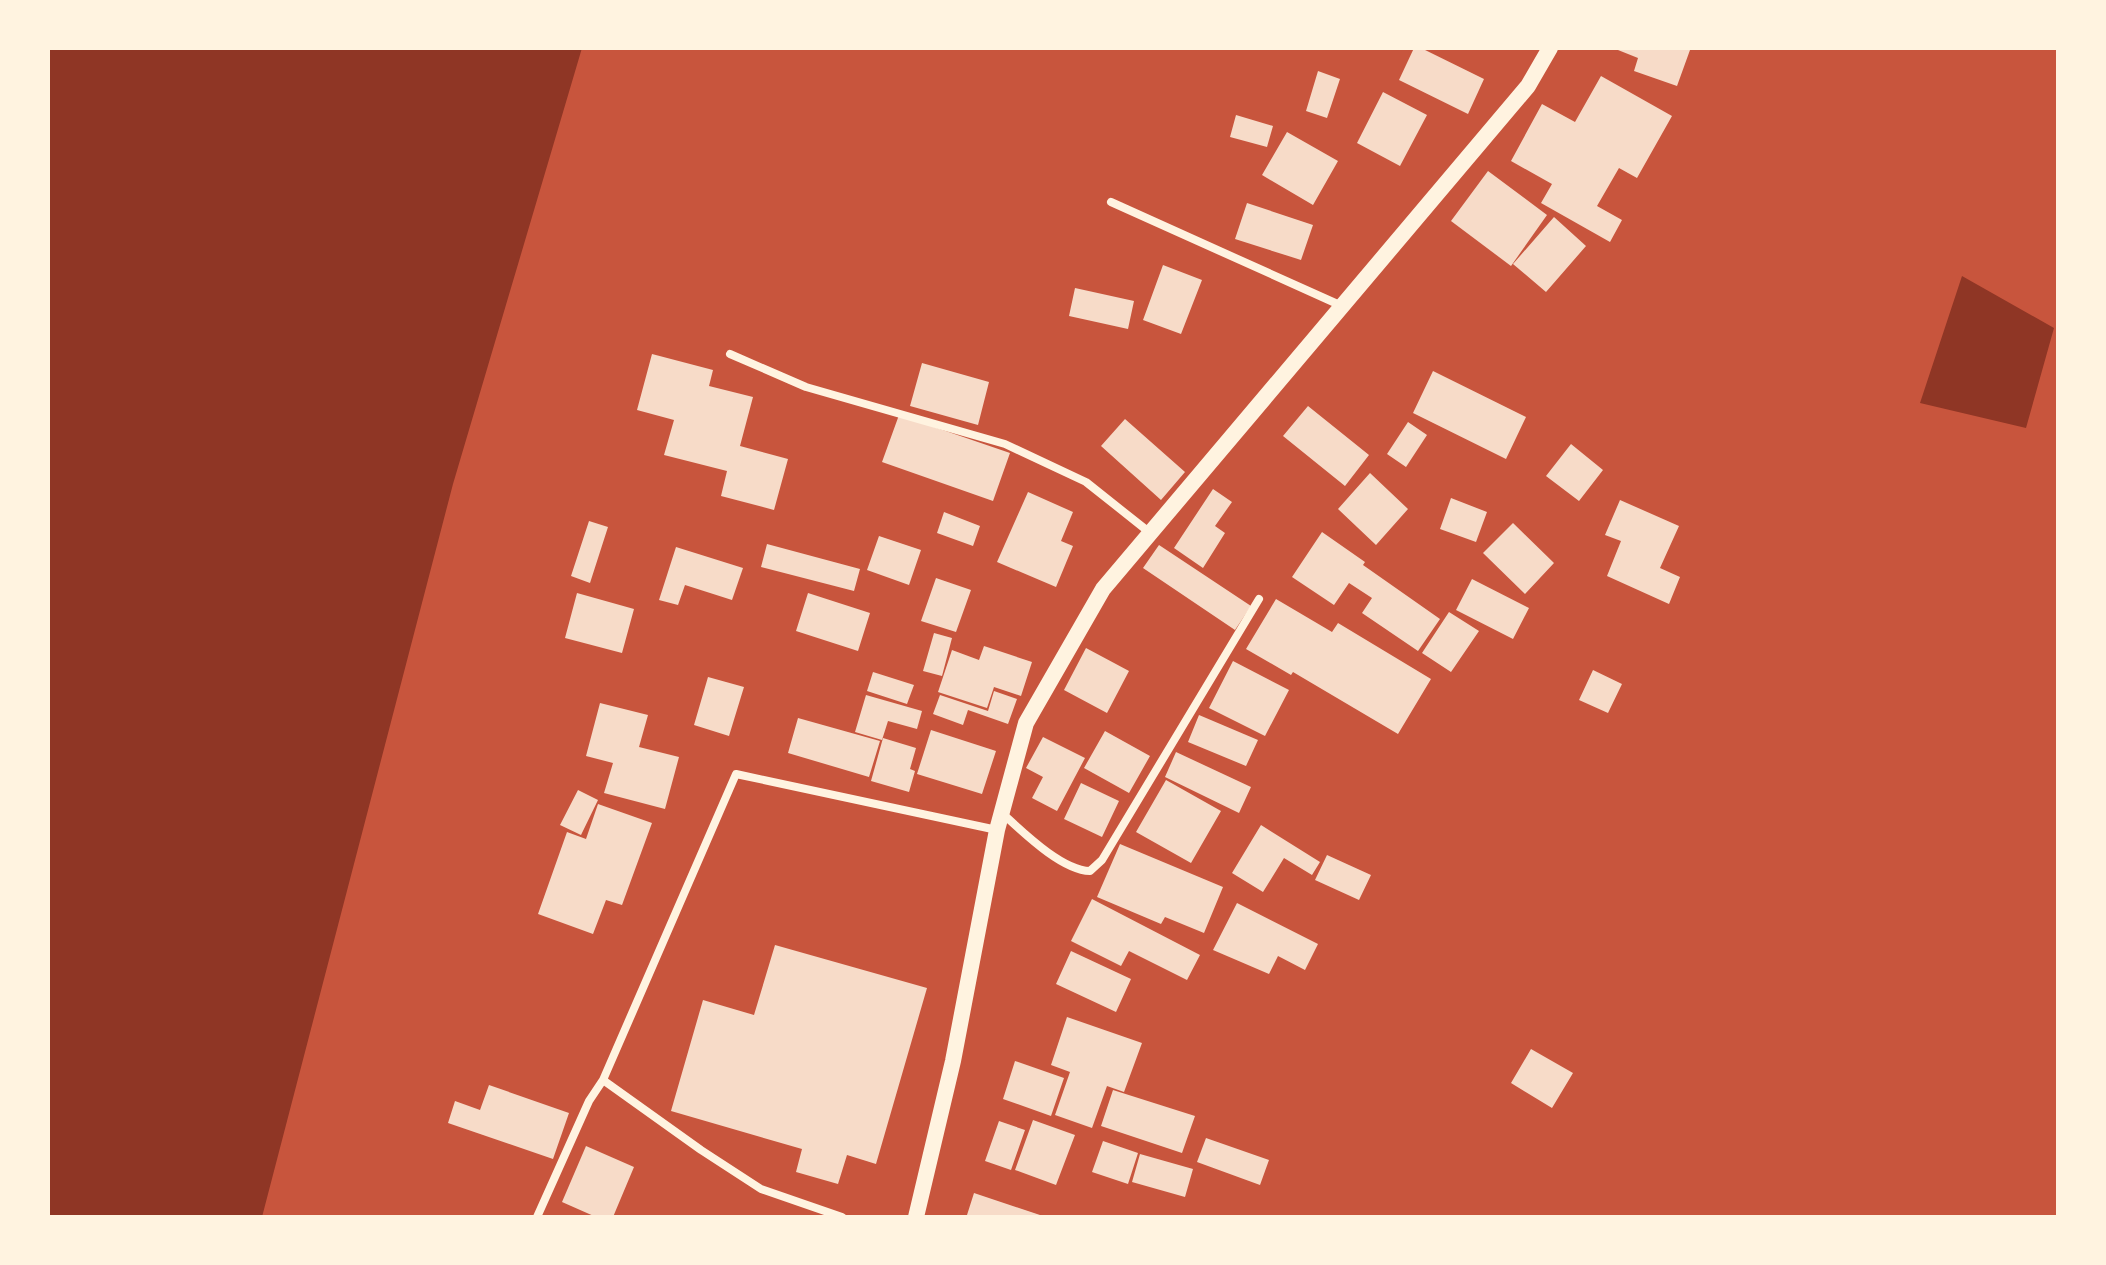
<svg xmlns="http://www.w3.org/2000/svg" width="2106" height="1265" font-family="Poppins,sans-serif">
	<rect width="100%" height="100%" fill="#c8553d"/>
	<path fill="#8f3625" d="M 48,48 L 582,48 L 453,484 L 262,1217 L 48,1217 Z
		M 1962,276 L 2054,328 L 2026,428 L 1920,403 Z"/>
	<path fill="#f7dbc8" d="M 1414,48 L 1421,48 L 1484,79 L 1468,114 L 1399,80 Z
		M 1613,48 L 1684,48 L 1690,50 L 1677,86 L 1634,71 L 1638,58 Z
		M 1318,71 L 1340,79 L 1327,118 L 1306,111 Z
		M 1601,76 L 1672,116 L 1637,178 L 1619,168 L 1597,206 L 1622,220 L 1610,242 L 1541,203 L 1552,184 L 1511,161 L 1542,104 L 1575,122 Z
		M 1383,92 L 1427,115 L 1400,166 L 1357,143 Z
		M 1236,115 L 1273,126 L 1267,147 L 1230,137 Z
		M 1287,132 L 1338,161 L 1313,205 L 1262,175 Z
		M 1488,171 L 1547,215 L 1511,266 L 1451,221 Z
		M 1247,203 L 1313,225 L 1301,260 L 1235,239 Z
		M 1554,217 L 1586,246 L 1546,292 L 1513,264 Z
		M 1163,265 L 1202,280 L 1181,334 L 1143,320 Z
		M 1075,288 L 1134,301 L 1128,329 L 1069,316 Z
		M 652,354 L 713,370 L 709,386 L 753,397 L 740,446 L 788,459 L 774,510 L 721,496 L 727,471 L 664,455 L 674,420 L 637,410 Z
		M 922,363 L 989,382 L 978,425 L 910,406 Z
		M 1433,371 L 1526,417 L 1506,459 L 1413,413 Z
		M 1308,406 L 1369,455 L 1345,486 L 1283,436 Z
		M 899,415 L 1010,453 L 993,501 L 882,462 Z
		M 1125,419 L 1185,472 L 1161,500 L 1101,446 Z
		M 1408,422 L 1427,435 L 1406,467 L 1387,454 Z
		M 1571,444 L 1603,470 L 1579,501 L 1546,476 Z
		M 1370,473 L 1408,509 L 1376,545 L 1338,509 Z
		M 1213,489 L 1232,502 L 1215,526 L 1225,533 L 1203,568 L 1174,548 Z
		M 1028,492 L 1073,512 L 1061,541 L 1073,546 L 1056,587 L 997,562 Z
		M 1451,498 L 1487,512 L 1476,542 L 1440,529 Z
		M 1620,500 L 1679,526 L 1660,568 L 1680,577 L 1669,604 L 1607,576 L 1621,541 L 1605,535 Z
		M 944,512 L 980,526 L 973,546 L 937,533 Z
		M 589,521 L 608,527 L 590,583 L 571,576 Z
		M 1513,523 L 1554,563 L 1525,594 L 1483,553 Z
		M 1322,532 L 1365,562 L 1363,565 L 1440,619 L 1418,651 L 1362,613 L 1372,598 L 1349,583 L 1334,605 L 1292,577 Z
		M 879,536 L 921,550 L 909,585 L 867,570 Z
		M 767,544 L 860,569 L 854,591 L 761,567 Z
		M 1159,545 L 1251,606 L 1235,630 L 1143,568 Z
		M 676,547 L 743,568 L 732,600 L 685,585 L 678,605 L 659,600 Z
		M 936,578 L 971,590 L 956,632 L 921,621 Z
		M 1472,579 L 1529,608 L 1513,639 L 1456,610 Z
		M 577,593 L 634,609 L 622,653 L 565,638 Z
		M 808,593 L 870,613 L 858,651 L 796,631 Z
		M 1276,599 L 1332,632 L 1338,623 L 1431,679 L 1398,734 L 1293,672 L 1291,675 L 1246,649 Z
		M 1449,612 L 1479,631 L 1451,672 L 1422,653 Z
		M 934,633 L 952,638 L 942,676 L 923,671 Z
		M 984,646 L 1032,662 L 1021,696 L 994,687 L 987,708 L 938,692 L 952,650 L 979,660 Z
		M 1086,648 L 1129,671 L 1107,713 L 1064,690 Z
		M 1233,661 L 1289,690 L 1265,736 L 1209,708 Z
		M 1593,670 L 1622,684 L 1608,713 L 1579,700 Z
		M 873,672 L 914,685 L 907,704 L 867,691 Z
		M 708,677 L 744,687 L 729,736 L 694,725 Z
		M 994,691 L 1017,699 L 1008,724 L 968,710 L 963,725 L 933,714 L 940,695 L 988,711 Z
		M 866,695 L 922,711 L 917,729 L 888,721 L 882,740 L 855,732 Z
		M 600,703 L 648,715 L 639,747 L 679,757 L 665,809 L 604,793 L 613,763 L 586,756 Z
		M 1199,715 L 1258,740 L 1246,766 L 1188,742 Z
		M 798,718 L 880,741 L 869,777 L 788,753 Z
		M 931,730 L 996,751 L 982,794 L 917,774 Z
		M 1105,731 L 1150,756 L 1129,793 L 1084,768 Z
		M 1043,737 L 1085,758 L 1057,811 L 1032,798 L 1043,777 L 1026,768 Z
		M 883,738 L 916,748 L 910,769 L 915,771 L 909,792 L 871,781 Z
		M 1176,752 L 1251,787 L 1239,813 L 1165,777 Z
		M 1166,780 L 1221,811 L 1191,863 L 1136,832 Z
		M 1081,783 L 1119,801 L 1102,837 L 1064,819 Z
		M 578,790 L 598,800 L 581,835 L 560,825 Z
		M 598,804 L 652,823 L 622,905 L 606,900 L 593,934 L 538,914 L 567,832 L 586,839 Z
		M 1261,825 L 1320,862 L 1312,875 L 1284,858 L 1263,892 L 1232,873 Z
		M 1120,844 L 1223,887 L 1204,933 L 1165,917 L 1161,924 L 1097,897 Z
		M 1327,855 L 1371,875 L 1359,900 L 1315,880 Z
		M 1092,899 L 1200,955 L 1187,980 L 1129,951 L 1121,966 L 1071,941 Z
		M 1237,903 L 1318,944 L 1305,970 L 1278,956 L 1269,974 L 1213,950 Z
		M 775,945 L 927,988 L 876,1164 L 847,1155 L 838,1184 L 796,1172 L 802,1149 L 671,1111 L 703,1000 L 754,1015 Z
		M 1071,951 L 1131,979 L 1116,1012 L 1056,984 Z
		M 1067,1017 L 1142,1043 L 1124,1092 L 1107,1086 L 1092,1128 L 1055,1115 L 1070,1072 L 1051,1065 Z
		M 1531,1049 L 1573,1073 L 1552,1108 L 1511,1083 Z
		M 1015,1061 L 1064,1078 L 1051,1116 L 1003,1099 Z
		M 489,1085 L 569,1113 L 553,1159 L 448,1123 L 455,1101 L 480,1110 Z
		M 1113,1090 L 1195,1116 L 1182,1153 L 1101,1126 Z
		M 1033,1120 L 1075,1135 L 1056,1185 L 1015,1170 Z
		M 999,1121 L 1025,1130 L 1011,1170 L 985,1161 Z
		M 1206,1138 L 1269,1160 L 1260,1185 L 1197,1162 Z
		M 1103,1141 L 1138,1153 L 1128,1184 L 1092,1172 Z
		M 586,1146 L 634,1167 L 613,1217 L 596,1217 L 562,1202 Z
		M 1140,1154 L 1193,1169 L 1185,1197 L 1132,1182 Z
		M 974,1193 L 1043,1216 L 1043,1217 L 974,1217 L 967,1215 Z"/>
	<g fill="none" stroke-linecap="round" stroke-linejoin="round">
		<path stroke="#fff3e0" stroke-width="8" d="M 1111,202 L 1342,306
			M 730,354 L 806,387 L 1005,444 L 1086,482 L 1149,532
			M 1002,813 C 1023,832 1061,870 1090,871 L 1102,860 L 1259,599
			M 603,1080 L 701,1150 L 761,1189 L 842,1217
			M 537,1217 L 589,1101 L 603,1080 L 736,774 L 997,830"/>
		<path stroke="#fff3e0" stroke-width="16" d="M 916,1217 L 953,1061 L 997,830 L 1026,723 L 1103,589 L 1528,86 L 1550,48"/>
	</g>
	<rect width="2106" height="1265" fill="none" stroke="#fff3e0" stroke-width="100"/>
</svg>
